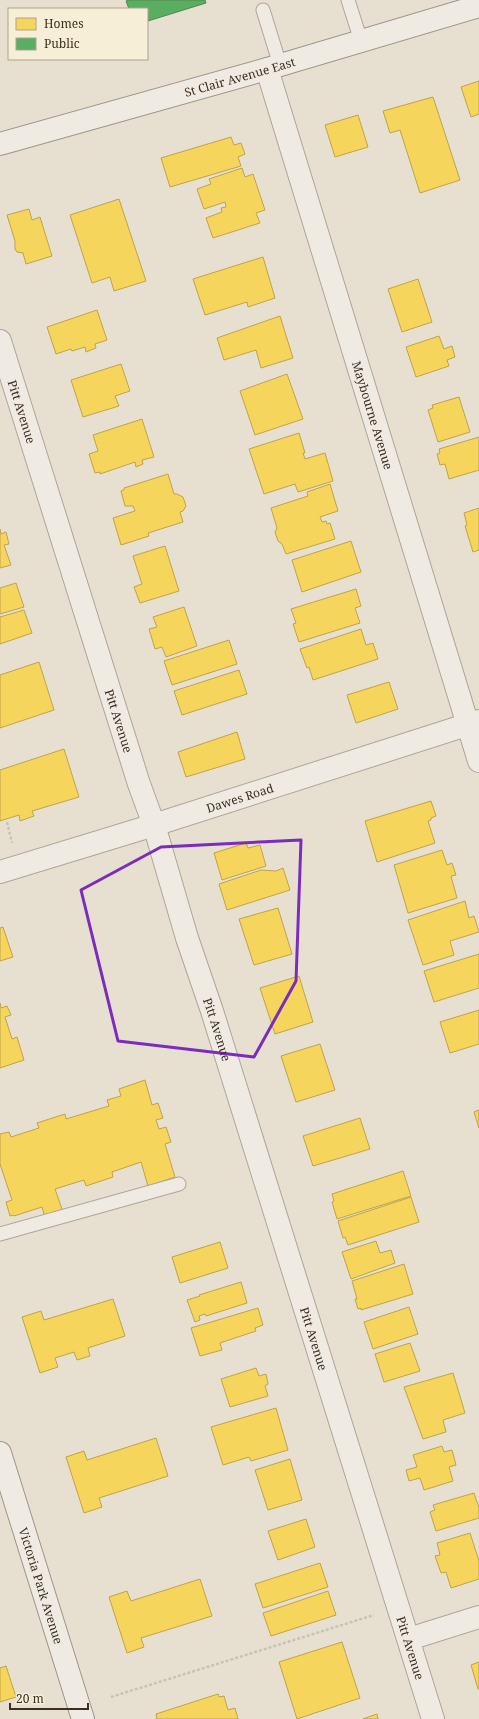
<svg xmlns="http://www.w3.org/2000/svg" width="479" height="1719" font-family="'Noto Serif',serif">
	<rect width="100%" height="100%" fill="#e7e0d1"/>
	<path fill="#f6d55c" stroke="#bea34a" d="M 479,81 L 479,114 L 471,117 L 461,87 Z
		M 433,97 L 460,180 L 420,193 L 400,130 L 390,133 L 383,111 Z
		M 358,115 L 368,147 L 335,157 L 325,125 Z
		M 231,137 L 234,145 L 241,143 L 245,154 L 238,157 L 241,166 L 170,187 L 161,158 Z
		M 242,168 L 245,177 L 253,174 L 265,210 L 256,213 L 260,223 L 213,238 L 206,218 L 222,212 L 221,208 L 226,207 L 225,202 L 204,209 L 197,189 L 211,184 L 209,179 Z
		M 119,199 L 146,281 L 114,291 L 110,277 L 92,283 L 70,215 Z
		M 29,209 L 32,220 L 40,217 L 52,256 L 26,264 L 23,253 L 17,252 L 15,249 L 15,241 L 7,215 Z
		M 263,257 L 275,298 L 248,307 L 247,302 L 205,315 L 193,279 Z
		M 418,279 L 432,322 L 402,332 L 388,289 Z
		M 97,310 L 107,340 L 95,344 L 96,348 L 86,352 L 85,347 L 72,351 L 71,349 L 56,354 L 47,327 Z
		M 280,316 L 293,358 L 261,368 L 256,350 L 224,360 L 217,338 Z
		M 439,336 L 444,349 L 452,346 L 455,357 L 447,360 L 449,366 L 416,377 L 406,347 Z
		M 121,364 L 130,391 L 115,396 L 119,406 L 83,417 L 71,380 Z
		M 287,374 L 303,419 L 255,435 L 240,391 Z
		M 459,397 L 470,432 L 438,442 L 428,410 L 433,408 L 432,405 Z
		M 142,419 L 154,457 L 142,460 L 143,464 L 136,467 L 135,462 L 100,474 L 100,472 L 95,473 L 89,454 L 98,451 L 93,435 Z
		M 299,433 L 305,453 L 303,453 L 305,459 L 325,453 L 333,481 L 298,492 L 295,484 L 264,494 L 249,449 Z
		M 479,437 L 479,470 L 449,479 L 445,464 L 440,465 L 437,454 L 440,453 L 439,449 Z
		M 168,474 L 174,494 L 177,494 L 183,497 L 186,506 L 183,511 L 180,512 L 183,522 L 148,533 L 149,536 L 121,545 L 113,518 L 135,511 L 133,506 L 125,506 L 121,491 L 124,490 L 124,488 Z
		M 330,484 L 338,511 L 320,517 L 322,522 L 326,521 L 327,524 L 330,523 L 335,539 L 286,554 L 282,544 L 278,541 L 275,532 L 277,528 L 271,508 L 308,496 L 307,492 Z
		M 479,508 L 479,550 L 473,552 L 465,526 L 467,525 L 464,513 Z
		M 0,529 L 1,534 L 6,532 L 9,544 L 4,545 L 11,565 L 0,568 Z
		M 351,541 L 361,572 L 302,592 L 292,560 Z
		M 165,546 L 179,591 L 140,603 L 134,587 L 142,584 L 133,556 Z
		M 16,583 L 24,607 L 0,614 L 0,588 Z
		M 356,589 L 361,606 L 355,608 L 360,623 L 299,642 L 293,624 L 296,623 L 291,609 Z
		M 184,607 L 197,646 L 166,657 L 162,647 L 155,649 L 149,629 L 157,627 L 153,617 Z
		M 24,610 L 32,633 L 0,644 L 0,617 Z
		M 361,629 L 366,645 L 373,643 L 378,659 L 313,680 L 309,667 L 307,668 L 300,649 Z
		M 229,640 L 237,664 L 172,685 L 164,661 Z
		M 39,662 L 54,710 L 0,728 L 0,675 Z
		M 239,670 L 247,694 L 182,715 L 174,691 Z
		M 389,682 L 398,709 L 356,723 L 347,695 Z
		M 237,732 L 245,759 L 186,777 L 178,752 Z
		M 64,749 L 79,797 L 32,811 L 34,816 L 20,821 L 19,815 L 0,821 L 0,770 Z
		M 431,801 L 436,816 L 431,818 L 431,820 L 428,821 L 435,843 L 377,862 L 365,821 Z
		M 246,843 L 248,848 L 260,845 L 266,866 L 222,880 L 214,853 Z
		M 442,850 L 447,865 L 452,863 L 456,875 L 451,876 L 457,898 L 408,913 L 394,865 Z
		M 283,868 L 290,890 L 227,910 L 219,884 L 261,870 L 276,871 Z
		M 465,901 L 469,918 L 474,916 L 479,932 L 450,941 L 454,955 L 423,965 L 408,920 Z
		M 278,908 L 292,954 L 254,965 L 239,919 Z
		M 3,927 L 13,957 L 0,961 L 0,928 Z
		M 479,954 L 479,988 L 434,1002 L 424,971 Z
		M 299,976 L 313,1022 L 275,1034 L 260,988 Z
		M 0,1003 L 1,1008 L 7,1006 L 11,1015 L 5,1017 L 12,1039 L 17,1037 L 24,1060 L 0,1068 Z
		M 479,1010 L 479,1044 L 450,1053 L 440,1022 Z
		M 320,1044 L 335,1090 L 296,1102 L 281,1056 Z
		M 145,1080 L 152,1105 L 158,1103 L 163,1118 L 156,1120 L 159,1129 L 166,1127 L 171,1142 L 165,1144 L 175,1177 L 148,1186 L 141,1162 L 112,1172 L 113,1177 L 86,1186 L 84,1180 L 55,1189 L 63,1212 L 45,1218 L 42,1207 L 14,1216 L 13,1215 L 10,1216 L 6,1202 L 12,1200 L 0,1164 L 0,1134 L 9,1132 L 11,1137 L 39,1128 L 37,1123 L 65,1114 L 66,1119 L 109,1106 L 107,1100 L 121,1096 L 119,1089 Z
		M 479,1110 L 479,1128 L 474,1112 Z
		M 360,1118 L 370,1149 L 313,1166 L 303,1136 Z
		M 403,1171 L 411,1196 L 337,1219 L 332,1202 L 334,1201 L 332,1194 Z
		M 411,1197 L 419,1222 L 348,1245 L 345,1237 L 343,1238 L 338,1221 Z
		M 376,1241 L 380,1253 L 391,1250 L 395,1263 L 351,1279 L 342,1252 Z
		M 220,1242 L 228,1268 L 180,1283 L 172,1257 Z
		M 404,1264 L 413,1294 L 361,1310 L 361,1308 L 358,1309 L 355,1299 L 357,1299 L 352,1281 Z
		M 241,1282 L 247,1303 L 206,1316 L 205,1314 L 199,1316 L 200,1320 L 195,1322 L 187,1300 L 200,1296 L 199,1295 Z
		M 113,1299 L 125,1336 L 88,1348 L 90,1356 L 77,1360 L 74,1352 L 55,1358 L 58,1367 L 40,1373 L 22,1317 L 41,1311 L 44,1320 Z
		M 409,1307 L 418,1334 L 373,1349 L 364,1322 Z
		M 258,1308 L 263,1325 L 255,1328 L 256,1331 L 220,1343 L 222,1350 L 200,1356 L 191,1328 Z
		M 410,1343 L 420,1371 L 384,1382 L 375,1354 Z
		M 256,1368 L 259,1376 L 266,1374 L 268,1384 L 265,1386 L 268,1396 L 230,1407 L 221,1379 Z
		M 453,1373 L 465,1413 L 443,1420 L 446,1432 L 423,1439 L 404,1387 Z
		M 276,1408 L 288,1450 L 251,1461 L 249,1457 L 223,1465 L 211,1427 Z
		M 156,1438 L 168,1476 L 99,1498 L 102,1507 L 84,1513 L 66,1457 L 84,1451 L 87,1460 Z
		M 442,1446 L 444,1452 L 452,1450 L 456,1465 L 449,1467 L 453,1481 L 424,1490 L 420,1478 L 409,1481 L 406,1470 L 417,1467 L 413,1455 Z
		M 290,1459 L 302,1500 L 268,1510 L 255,1470 Z
		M 474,1493 L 479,1508 L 479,1518 L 436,1531 L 430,1512 L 435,1510 L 433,1505 Z
		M 306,1519 L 315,1547 L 278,1560 L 268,1531 Z
		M 470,1533 L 479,1561 L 479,1579 L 451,1588 L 446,1572 L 441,1573 L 435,1556 L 440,1555 L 437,1543 Z
		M 320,1563 L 328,1587 L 263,1608 L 255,1584 Z
		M 200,1579 L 212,1616 L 141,1638 L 144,1647 L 127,1653 L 109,1597 L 127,1591 L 131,1601 Z
		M 328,1591 L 336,1615 L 271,1636 L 263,1613 Z
		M 342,1642 L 360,1698 L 297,1719 L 279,1662 Z
		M 479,1662 L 479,1689 L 478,1689 L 471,1665 Z
		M 6,1666 L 16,1697 L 0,1702 L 0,1668 Z
		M 218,1694 L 219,1697 L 224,1696 L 228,1710 L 235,1708 L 238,1719 L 157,1719 L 156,1714 Z
		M 377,1714 L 378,1719 L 363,1719 L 371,1716 Z"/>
	<path fill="#5aae61" stroke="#51884e" d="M 128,0 L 205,0 L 206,3 L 148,21 L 147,9 L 129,9 L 126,1 Z"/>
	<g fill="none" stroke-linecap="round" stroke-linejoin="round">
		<defs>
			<path id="lane" d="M 348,0 L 361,41
				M 263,10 L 280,65
				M 0,1234 L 179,1184"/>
			<g id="street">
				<path id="s1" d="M 267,69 L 479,761"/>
				<path id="s2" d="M 0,341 L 139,784 L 154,825 L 187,938 L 212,1011 L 433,1719"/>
				<path id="s3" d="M 0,872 L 154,825 L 479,721"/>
				<path d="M 409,1639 L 479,1617"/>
			</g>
			<g id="secondary">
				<path id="s4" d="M 0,144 L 267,69 L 479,6"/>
				<path id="s5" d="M 0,1453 L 83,1719"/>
			</g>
		</defs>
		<use href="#lane" stroke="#ada599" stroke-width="15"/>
		<use href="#street" stroke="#ada599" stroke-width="24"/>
		<use href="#secondary" stroke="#9c958a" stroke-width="24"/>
		<path stroke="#c8c2b9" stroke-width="2.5" stroke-dasharray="3 2" stroke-linecap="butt" d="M 7,822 L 12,843
			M 111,1697 L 374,1615"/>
		<use href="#lane" stroke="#efebe3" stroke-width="13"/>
		<use href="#street" stroke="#efebe3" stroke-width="22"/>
		<use href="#secondary" stroke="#efebe3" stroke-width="22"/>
	</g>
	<path fill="none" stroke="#7b2cbf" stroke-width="3" stroke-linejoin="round" d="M 301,840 L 296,981 L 254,1057 L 118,1041 L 81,890 L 161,847 Z"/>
	<g text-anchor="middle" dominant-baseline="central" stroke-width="4" stroke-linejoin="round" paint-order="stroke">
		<g font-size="12" fill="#3d2e20" stroke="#f7eed8">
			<text stroke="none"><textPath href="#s4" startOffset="249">St Clair Avenue East</textPath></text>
			<text stroke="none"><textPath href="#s2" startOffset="74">Pitt Avenue</textPath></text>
			<text stroke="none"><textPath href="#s1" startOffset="362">Maybourne Avenue</textPath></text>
			<text stroke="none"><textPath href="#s2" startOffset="398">Pitt Avenue</textPath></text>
			<text stroke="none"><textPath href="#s3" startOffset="251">Dawes Road</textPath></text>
			<text stroke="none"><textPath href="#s2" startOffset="722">Pitt Avenue</textPath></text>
			<text stroke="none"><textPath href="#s2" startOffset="1046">Pitt Avenue</textPath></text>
			<text stroke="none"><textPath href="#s5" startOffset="139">Victoria Park Avenue</textPath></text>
			<text stroke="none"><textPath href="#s2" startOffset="1370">Pitt Avenue</textPath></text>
		</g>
	</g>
	<rect x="8" y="8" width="140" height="52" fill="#f7eed8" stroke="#ada18e"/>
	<rect x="16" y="18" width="20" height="12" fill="#f6d55c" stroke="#ada18e"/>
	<text x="44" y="28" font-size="12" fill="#3d2e20">Homes</text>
	<rect x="16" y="38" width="20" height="12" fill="#5aae61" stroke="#ada18e"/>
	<text x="44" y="48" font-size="12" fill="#3d2e20">Public</text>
	<path d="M10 1703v6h78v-6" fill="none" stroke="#3d2e20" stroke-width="2"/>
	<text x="16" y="1703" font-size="12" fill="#3d2e20" stroke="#f7eed8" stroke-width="3" paint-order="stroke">20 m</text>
</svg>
